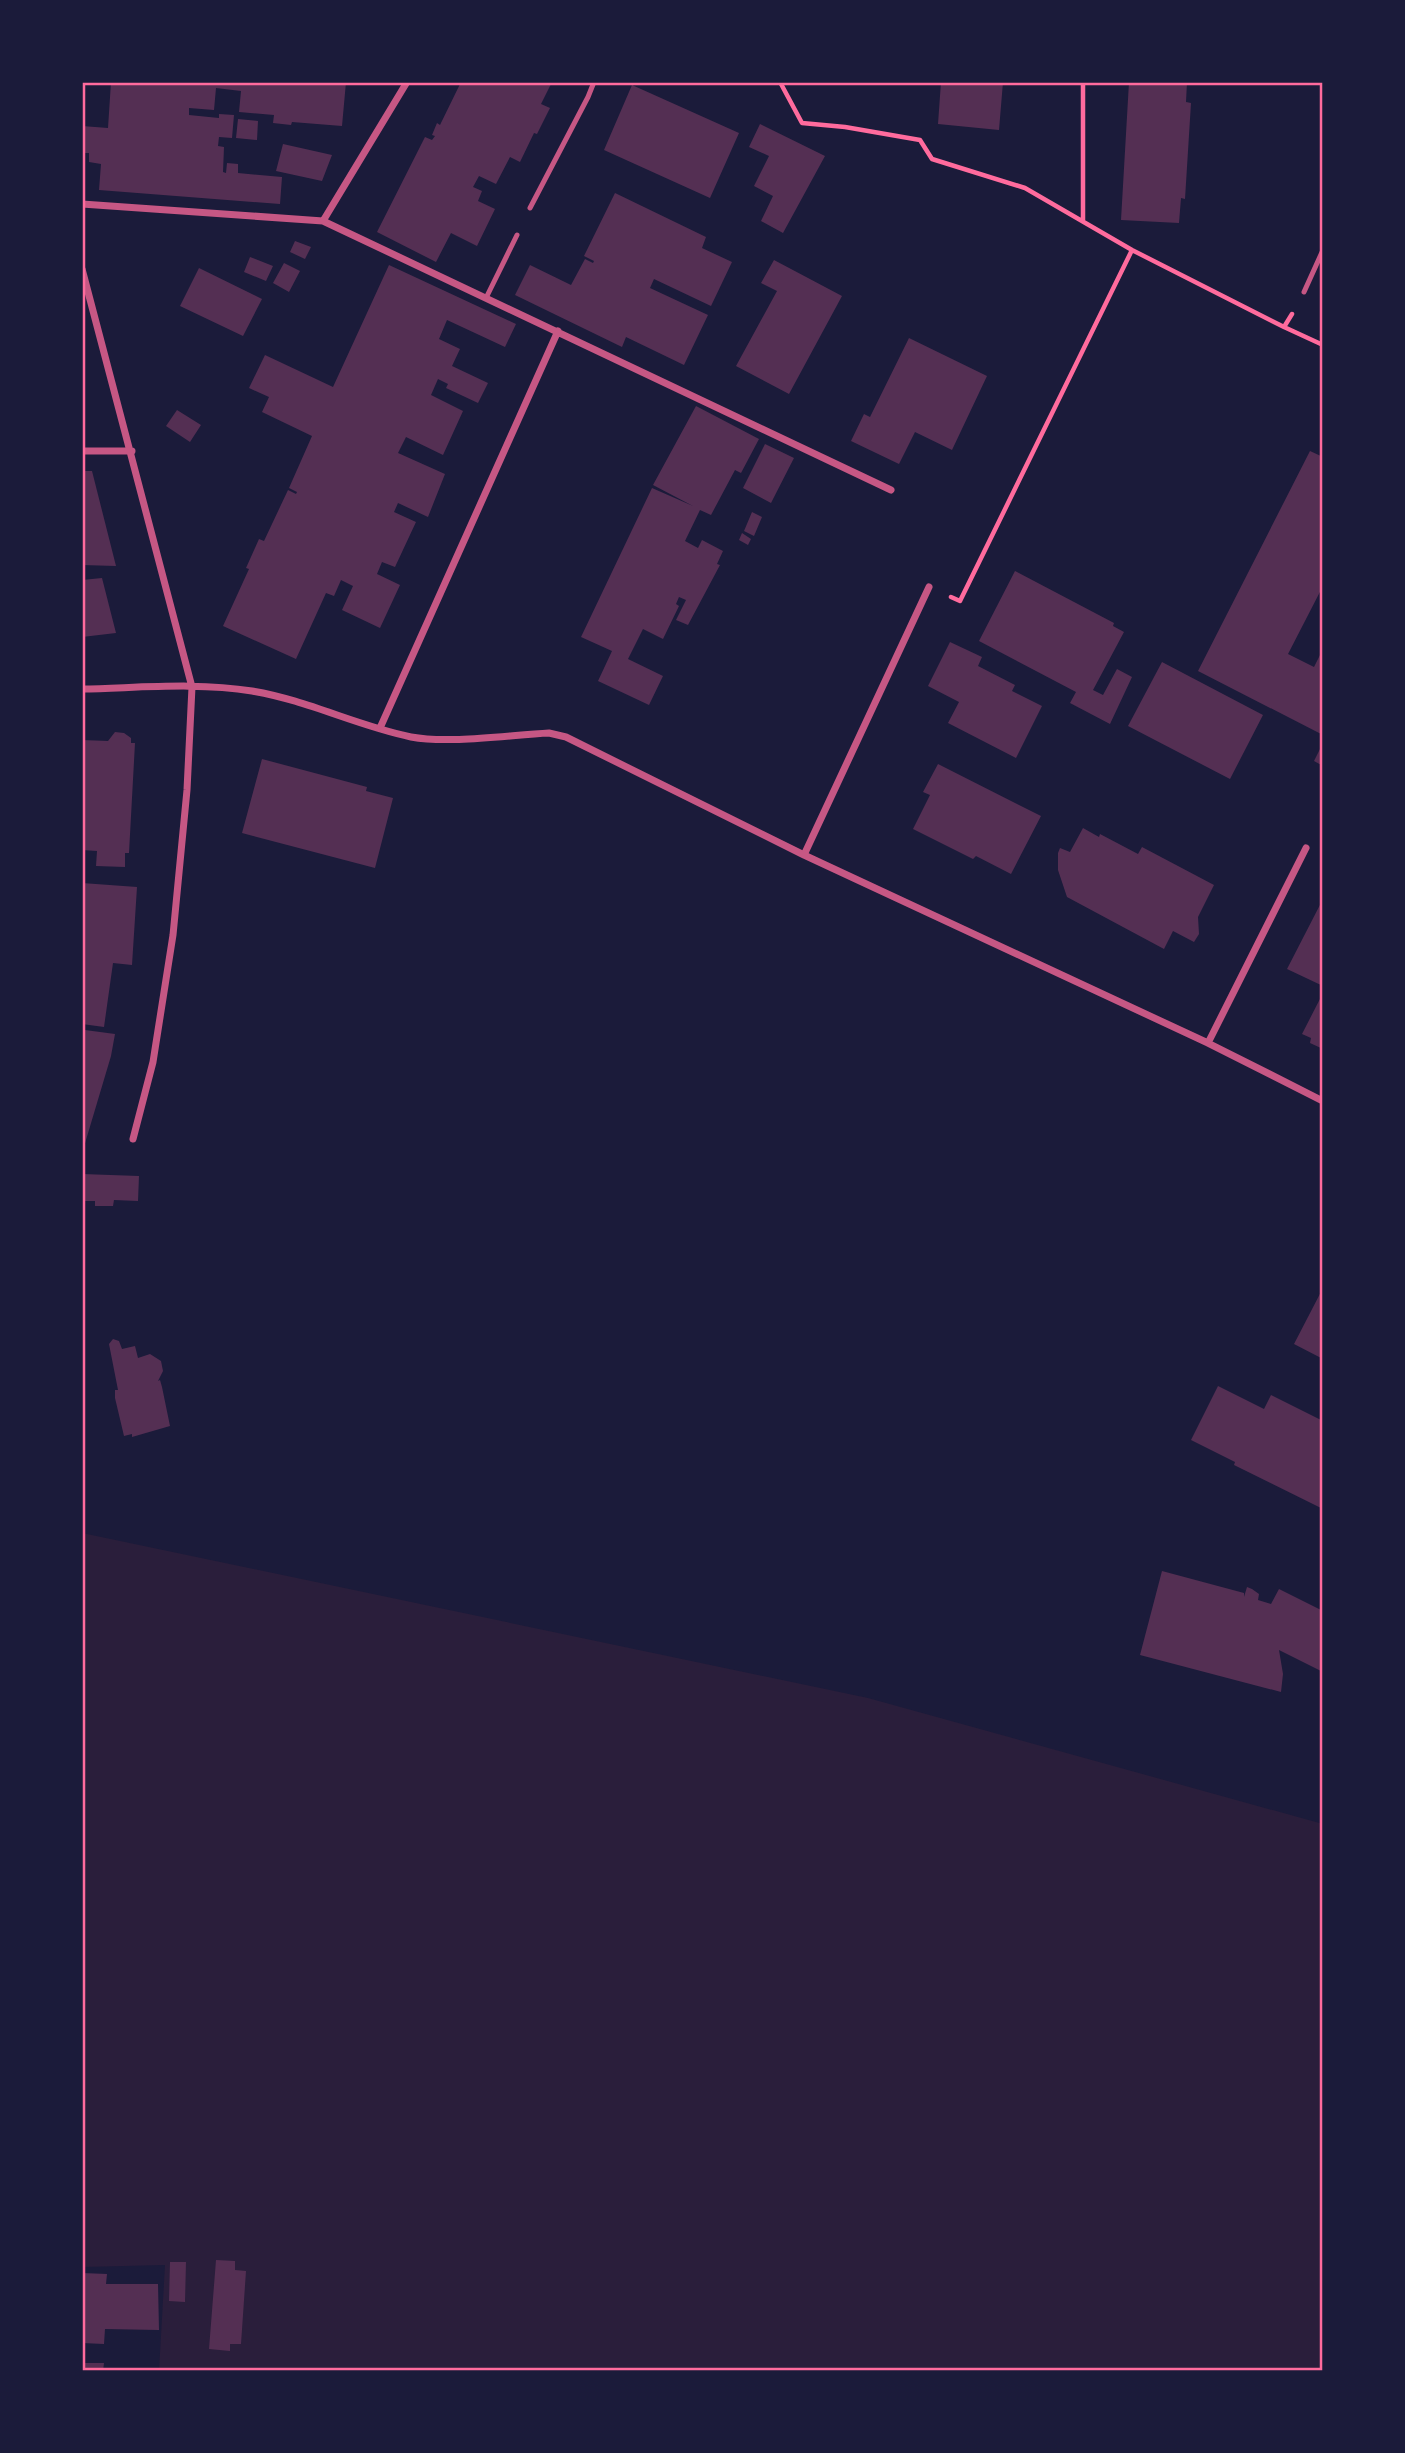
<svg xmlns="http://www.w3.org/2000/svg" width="1405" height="2453" font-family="Rubik,sans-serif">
	<rect width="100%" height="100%" fill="#1b1b3a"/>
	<path fill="#2a1e3b" d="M 82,1533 L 868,1698 L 1323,1824 L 1323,2371 L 159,2371 L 165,2265 L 82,2267 Z"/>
	<path fill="#542f53" d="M 111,82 L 346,82 L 342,126 L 292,122 L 291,125 L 273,123 L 274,115 L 239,112 L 241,91 L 216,88 L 214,110 L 189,108 L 189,115 L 219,118 L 219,114 L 234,115 L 232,138 L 219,137 L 218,146 L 224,147 L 223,172 L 226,173 L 227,163 L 238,164 L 238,173 L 282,177 L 280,204 L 99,190 L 101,164 L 89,162 L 89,153 L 82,153 L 82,126 L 108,128 Z
		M 461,82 L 549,82 L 551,84 L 541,104 L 550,108 L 537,134 L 534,133 L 520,162 L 510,157 L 496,184 L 479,176 L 473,187 L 482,191 L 478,201 L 495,209 L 477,246 L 451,233 L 436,262 L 377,232 L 425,137 L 432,140 L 435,136 L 432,135 L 437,123 L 440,125 Z
		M 941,82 L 1003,82 L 999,130 L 938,124 Z
		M 1129,82 L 1187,82 L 1186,102 L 1191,103 L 1185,199 L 1181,198 L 1179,223 L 1121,220 Z
		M 632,85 L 739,133 L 710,198 L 604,150 Z
		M 238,119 L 258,121 L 257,140 L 236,138 Z
		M 760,124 L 825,156 L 783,233 L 761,221 L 773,196 L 754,186 L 769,156 L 749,147 Z
		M 283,144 L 332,155 L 322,181 L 276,171 Z
		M 615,193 L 706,237 L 702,248 L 732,262 L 711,306 L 654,279 L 650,288 L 708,315 L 684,365 L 626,337 L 622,347 L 515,295 L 530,265 L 571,285 L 585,259 L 593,263 L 594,261 L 584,256 Z
		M 295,241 L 311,247 L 305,259 L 290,252 Z
		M 250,257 L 273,266 L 266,281 L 244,272 Z
		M 774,260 L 842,296 L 789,394 L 736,366 L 777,291 L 761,283 Z
		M 284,263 L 300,271 L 289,292 L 273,283 Z
		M 389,265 L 516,324 L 505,347 L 447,320 L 439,339 L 460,349 L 452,366 L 488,383 L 478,403 L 446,388 L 448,384 L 438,379 L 431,395 L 463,411 L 443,455 L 406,437 L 398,453 L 445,474 L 428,517 L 398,503 L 394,512 L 416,522 L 395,567 L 382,562 L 377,574 L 400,585 L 380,628 L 342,610 L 353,586 L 341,580 L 334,596 L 326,593 L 296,659 L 223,626 L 249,569 L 246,568 L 259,539 L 264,541 L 288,490 L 296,494 L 297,492 L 289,488 L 312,436 L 262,412 L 269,397 L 249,388 L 265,355 L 333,387 Z
		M 199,268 L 262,299 L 243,336 L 180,306 Z
		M 909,338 L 987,376 L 952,450 L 915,432 L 899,464 L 851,441 L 864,414 L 870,417 Z
		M 696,406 L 759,439 L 741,473 L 735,470 L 711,515 L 700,510 L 685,541 L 698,548 L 702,540 L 723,551 L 717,564 L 720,565 L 688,625 L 676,620 L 686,600 L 679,597 L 676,604 L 679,606 L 663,639 L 643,629 L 628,659 L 663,676 L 649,705 L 598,681 L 612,651 L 581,637 L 652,488 L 693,506 L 653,485 Z
		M 177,410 L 201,425 L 190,442 L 166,426 Z
		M 765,444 L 794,458 L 771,503 L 743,488 Z
		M 1310,451 L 1323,457 L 1323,586 L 1288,654 L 1314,667 L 1320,655 L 1323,657 L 1323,735 L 1198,671 Z
		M 82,471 L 92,471 L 116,566 L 82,565 Z
		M 752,512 L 762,517 L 754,536 L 744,531 Z
		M 742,533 L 751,539 L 748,545 L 739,540 Z
		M 1015,571 L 1114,623 L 1113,626 L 1124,632 L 1093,690 L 1103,695 L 1117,669 L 1132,677 L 1110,724 L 1070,703 L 1076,692 L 979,641 Z
		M 102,578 L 116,633 L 82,637 L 82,580 Z
		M 950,642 L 982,657 L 978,666 L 1015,685 L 1012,691 L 1042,706 L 1016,758 L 948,723 L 959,702 L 928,686 Z
		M 1162,662 L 1263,715 L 1230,779 L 1128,726 Z
		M 115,732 L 124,733 L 131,738 L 131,743 L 135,743 L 129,853 L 125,853 L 125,867 L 96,866 L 97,851 L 82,850 L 82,740 L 108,741 Z
		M 1323,743 L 1323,766 L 1314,761 Z
		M 262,759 L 367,787 L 366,791 L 393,798 L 375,868 L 242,833 Z
		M 938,764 L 1041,816 L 1011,874 L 976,856 L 973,859 L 913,829 L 930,795 L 923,792 Z
		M 1083,828 L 1099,837 L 1100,834 L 1138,854 L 1142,847 L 1214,885 L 1198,917 L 1199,934 L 1194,942 L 1173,931 L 1164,949 L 1067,897 L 1058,870 L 1058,853 L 1060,848 L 1070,852 Z
		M 82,883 L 137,887 L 132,965 L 113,963 L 104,1027 L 82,1024 Z
		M 1323,899 L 1323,986 L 1287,969 Z
		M 1323,993 L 1323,1049 L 1310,1043 L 1311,1038 L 1302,1034 Z
		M 85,1030 L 115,1034 L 111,1056 L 83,1150 L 82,1042 Z
		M 82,1174 L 139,1176 L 138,1201 L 114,1200 L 113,1206 L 95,1206 L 95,1201 L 82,1201 Z
		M 1323,1288 L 1323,1359 L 1294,1344 Z
		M 113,1339 L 119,1341 L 122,1349 L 135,1346 L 138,1358 L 150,1354 L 161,1361 L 163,1371 L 158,1381 L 160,1380 L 162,1387 L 170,1426 L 132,1437 L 132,1434 L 124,1436 L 115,1398 L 115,1390 L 118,1390 L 109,1344 Z
		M 1218,1386 L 1264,1409 L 1271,1395 L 1323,1421 L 1323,1509 L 1234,1465 L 1235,1462 L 1191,1440 Z
		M 1162,1571 L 1244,1593 L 1244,1597 L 1247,1587 L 1252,1589 L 1259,1594 L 1258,1600 L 1271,1604 L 1279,1589 L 1323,1611 L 1323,1672 L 1279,1650 L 1283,1674 L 1281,1692 L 1140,1655 Z
		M 216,2260 L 235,2261 L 235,2270 L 246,2271 L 241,2344 L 230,2344 L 230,2351 L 209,2349 Z
		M 170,2262 L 186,2262 L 185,2302 L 169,2301 Z
		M 82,2273 L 107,2274 L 106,2284 L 158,2284 L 159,2330 L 105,2329 L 104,2344 L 82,2343 Z
		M 82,2363 L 104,2363 L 103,2371 L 82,2371 Z"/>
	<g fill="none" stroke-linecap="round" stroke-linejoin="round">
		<path stroke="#ff6b9d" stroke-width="4.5" d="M 780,82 L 802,123 L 845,127 L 920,140 L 932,159 L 1025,188 L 1132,250 L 1284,327 L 1292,314
			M 1083,82 L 1083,221
			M 1284,327 L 1323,345
			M 951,597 L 960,601 L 1132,250"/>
		<path stroke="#c65784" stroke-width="5" d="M 530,208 L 588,97 L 594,82
			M 1304,292 L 1323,250
			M 486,298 L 517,235"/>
		<path stroke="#c65784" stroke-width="7" d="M 82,204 L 323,221 L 891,490
			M 323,221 L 407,82
			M 82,269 L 192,687 L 187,790 L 173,935 L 153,1062 L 133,1139
			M 82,451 L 132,451
			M 82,689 C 138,688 197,682 252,691 C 307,700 357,726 411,737 C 449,744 509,735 549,733 L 566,737 L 804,855 L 1208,1043 L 1323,1101
			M 380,728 L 558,331
			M 804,855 L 929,587
			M 1208,1043 L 1306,848"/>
	</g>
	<rect width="1405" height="2453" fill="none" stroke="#1b1b3a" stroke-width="168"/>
	<rect x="84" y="84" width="1237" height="2285" fill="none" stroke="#ff6b9d" stroke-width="2.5"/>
</svg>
